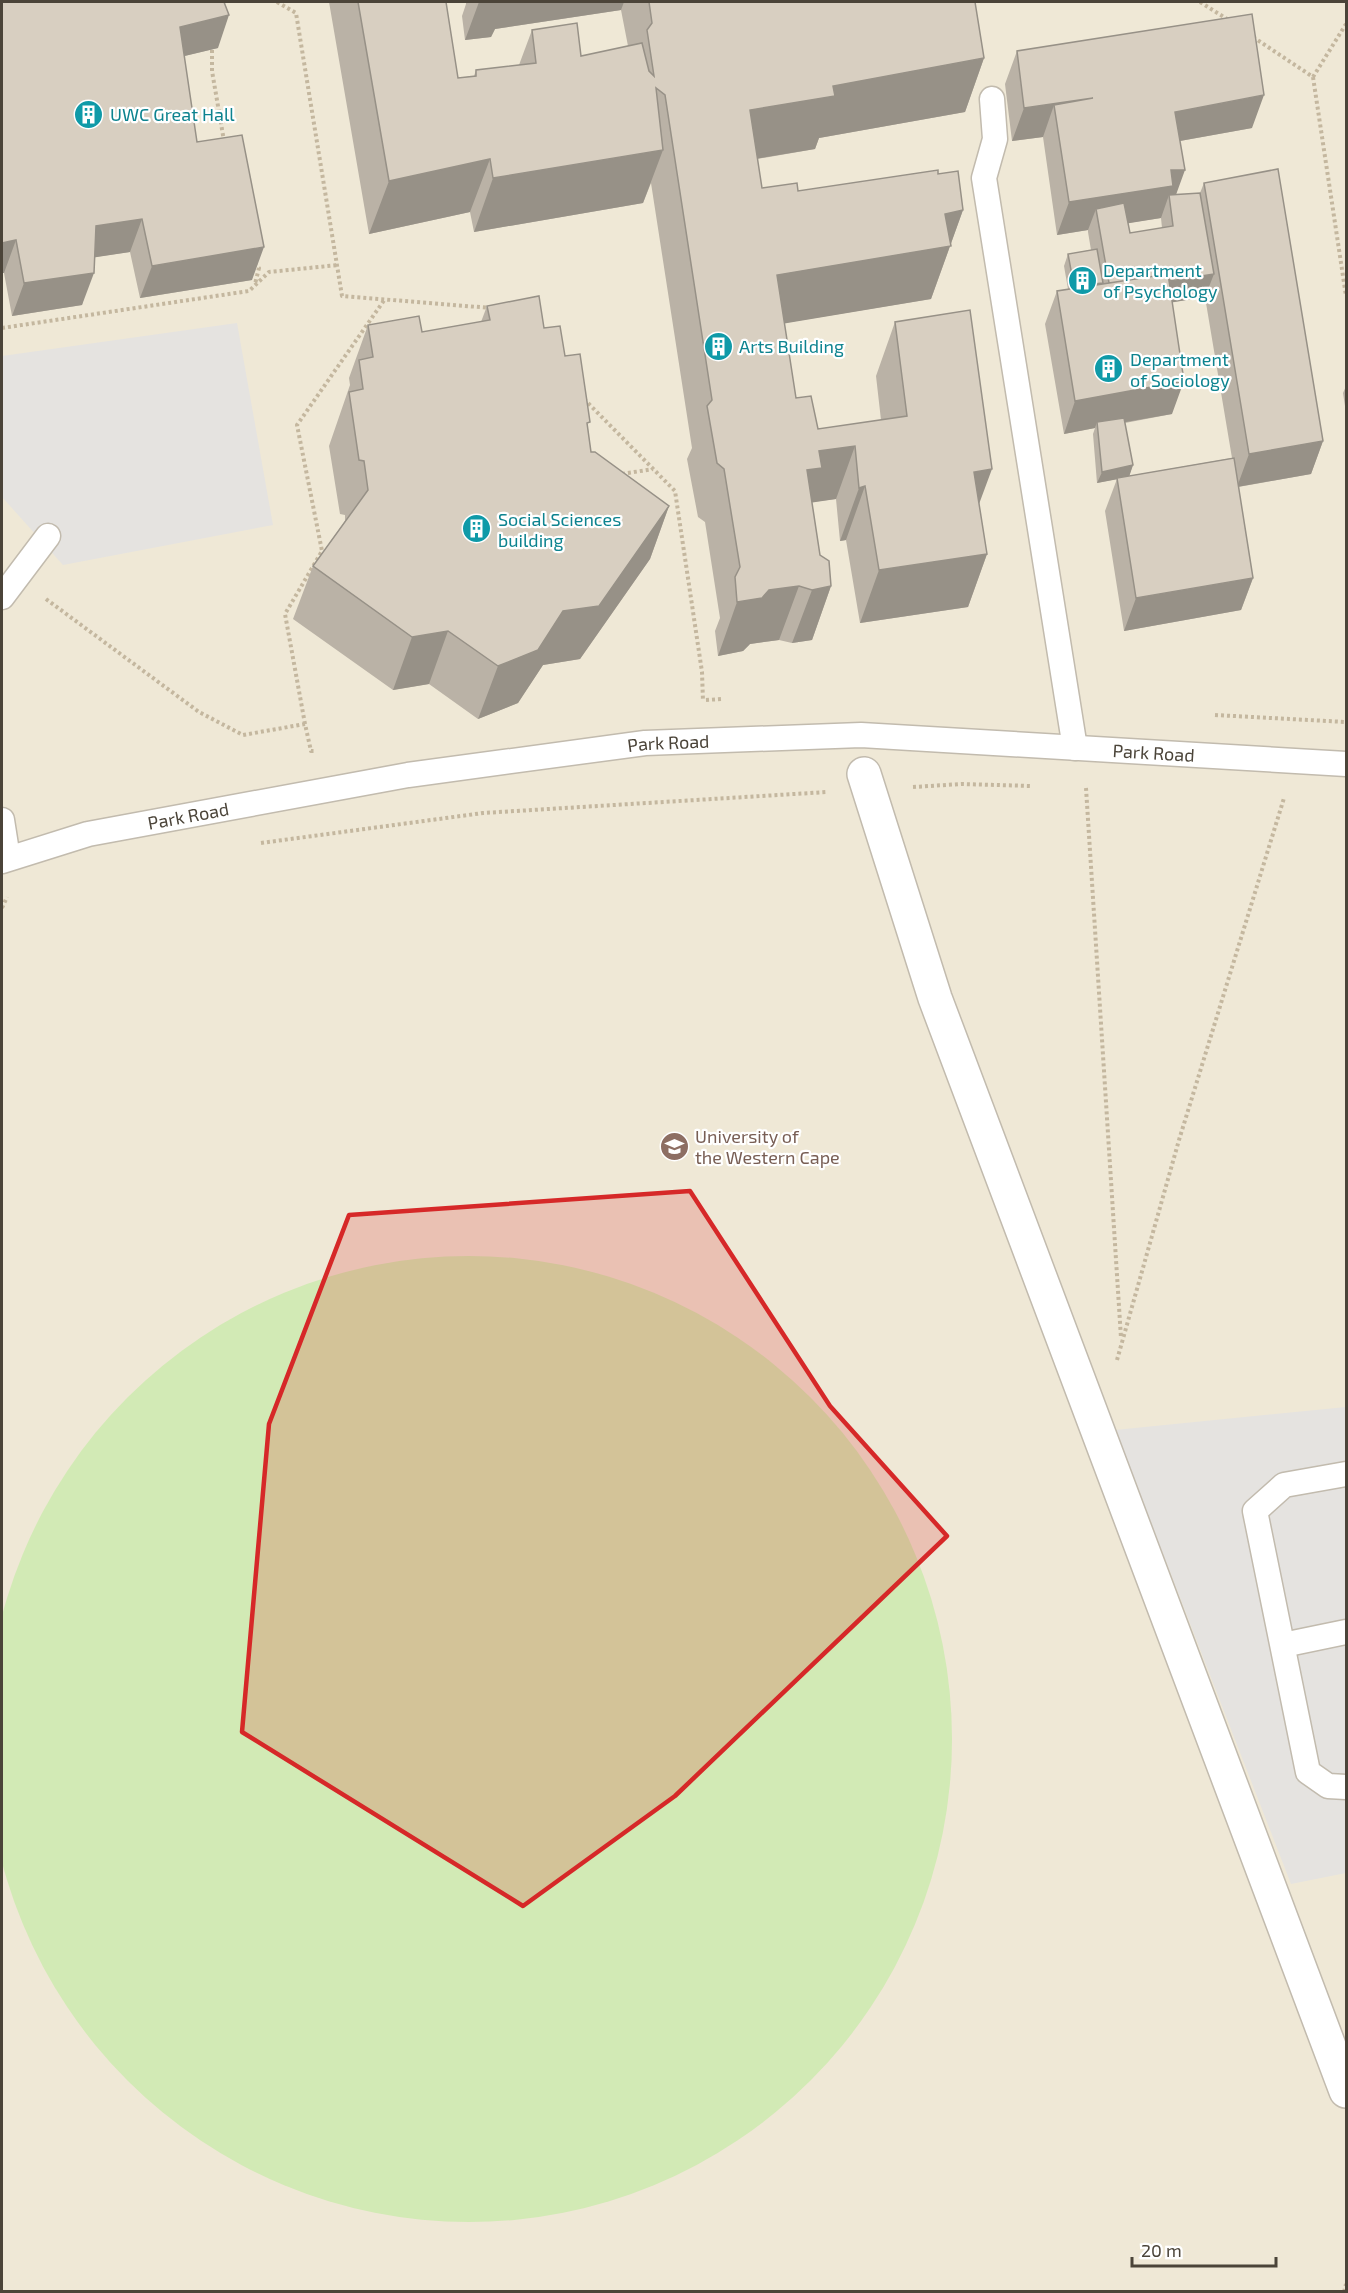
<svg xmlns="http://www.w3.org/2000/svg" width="1348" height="2293" font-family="'Exo 2',sans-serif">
	<rect width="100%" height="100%" fill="#f6f3ec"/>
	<path fill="#efe8d6" d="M 2,2 L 1346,2 L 1346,2291 L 2,2291 Z"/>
	<path fill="#d2eab5" d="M-14 1739a483 483 0 1 1 966 0a483 483 0 1 1-966 0Z"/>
	<path fill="#e5e3e0" d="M 237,323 L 273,525 L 63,565 L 2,497 L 2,356 Z
		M 1346,1407 L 1346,1873 L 1291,1884 L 1115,1430 Z"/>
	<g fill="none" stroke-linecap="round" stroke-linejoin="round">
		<defs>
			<g id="lane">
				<path d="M 992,99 L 995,139 L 984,178 L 1075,748"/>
				<path d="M 2,597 L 48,536"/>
				<path d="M 2,820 L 8,858"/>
				<path id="s1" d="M 2,861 L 88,834 L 408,775 L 645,743 L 861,735 L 1346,764"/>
				<path d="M 1346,1474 L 1284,1485 L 1255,1511 L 1308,1772 L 1328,1786 L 1346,1787"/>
				<path d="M 1283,1645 L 1346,1632"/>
			</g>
			<path id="street" d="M 864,774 L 935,998 L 1346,2091"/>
		</defs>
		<use href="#lane" stroke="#c2bbae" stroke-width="27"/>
		<use href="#street" stroke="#c2bbae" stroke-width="36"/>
		<path stroke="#c4b79f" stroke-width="4" stroke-dasharray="3 3" stroke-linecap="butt" d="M 277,2 L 296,13 L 342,296 L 491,308
			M 1200,2 L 1227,19
			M 1253,37 L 1313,77 L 1346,24
			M 212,44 L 212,71 L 224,141
			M 1313,77 L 1346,296
			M 254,264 L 259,268 L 255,284
			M 2,328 L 249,291 L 269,272 L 338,265
			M 584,399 L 675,491 L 702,672 L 703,701
			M 622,474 L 653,469
			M 46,599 L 199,712 L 243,735 L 305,724 L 311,751 L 315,751
			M 706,700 L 722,699
			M 1215,715 L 1346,722
			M 305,724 L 285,614 L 322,551 L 297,425 L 385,299
			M 913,787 L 962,784 L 1031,786
			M 1086,788 L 1121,1338
			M 261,843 L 483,813 L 827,792
			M 2,908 L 7,897
			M 1117,1360 L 1179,1140 L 1284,798
			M 1344,2292 L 1346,2284"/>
		<use href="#lane" stroke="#fff" stroke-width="24"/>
		<use href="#street" stroke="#fff" stroke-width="33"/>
	</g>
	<path fill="#bab2a6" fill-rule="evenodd" d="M 2,2 L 218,48 L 184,56 L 197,142 L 252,280 L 140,298 L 130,252 L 95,257 L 82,305 L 12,316 L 4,273 L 2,273 Z
		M 329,2 L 446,2 L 458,78 L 474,76 L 476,70 L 519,65 L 532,30 L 581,56 L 628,46 L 621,10 L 495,29 L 491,37 L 465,40 L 462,16 L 466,4 L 466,2 L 975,2 L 984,58 L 965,112 L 819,138 L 815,149 L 757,159 L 762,188 L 798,191 L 938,174 L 963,210 L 931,299 L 784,323 L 796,398 L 818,429 L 881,420 L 876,376 L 895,322 L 979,504 L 987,554 L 968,607 L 860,623 L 846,540 L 840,541 L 836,499 L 812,502 L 820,555 L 831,586 L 812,640 L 792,643 L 779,640 L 750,644 L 743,651 L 718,656 L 715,631 L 720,618 L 705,522 L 698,517 L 687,459 L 692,448 L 651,183 L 643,203 L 474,232 L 470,212 L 369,234 Z
		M 1017,51 L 1252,128 L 1180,141 L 1176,195 L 1200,193 L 1204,183 L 1323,441 L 1311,474 L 1238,487 L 1253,578 L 1241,610 L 1124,631 L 1105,511 L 1117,479 L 1097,483 L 1093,434 L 1095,428 L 1064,434 L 1045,324 L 1057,291 L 1068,289 L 1064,266 L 1068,254 L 1091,250 L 1088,232 L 1088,230 L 1057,235 L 1043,137 L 1012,141 L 1005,84 ZM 1161,218 L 1162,228 L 1130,233 L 1128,223 ZM 1205,297 L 1232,458 L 1129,476 L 1133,465 L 1125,423 L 1172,414 L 1173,302 Z
		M 487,306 L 544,328 L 565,356 L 588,429 L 591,452 L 669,506 L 650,559 L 580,659 L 543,665 L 518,703 L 478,719 L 429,684 L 393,690 L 293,619 L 313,566 L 345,521 L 345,515 L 340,514 L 329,446 L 350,385 L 349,378 L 368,325 L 422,332 L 481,322 Z
		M 1347,384 L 1347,419 L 1343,393 Z"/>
	<path fill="#979187" d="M 479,2 L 624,2 L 621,10 L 495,29 L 491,37 L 465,40 Z
		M 229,15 L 218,48 L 168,60 L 180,27 Z
		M 984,58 L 965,112 L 819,138 L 815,149 L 730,163 L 750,110 L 833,86 Z
		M 1264,95 L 1252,128 L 1163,144 L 1175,112 Z
		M 1093,98 L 1054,105 L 1043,137 L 1012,141 L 1024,108 Z
		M 663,150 L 643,203 L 474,232 L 493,178 Z
		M 490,159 L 470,212 L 369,234 L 389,181 Z
		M 1171,170 L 1185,170 L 1173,203 L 1169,195 L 1161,218 L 1099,228 L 1096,209 L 1088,230 L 1057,235 L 1069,202 Z
		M 963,210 L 931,299 L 757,328 L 777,275 L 945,214 Z
		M 142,219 L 130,252 L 84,259 L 96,226 Z
		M 16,240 L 4,273 L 2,273 L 2,243 Z
		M 264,247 L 252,280 L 140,298 L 152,266 Z
		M 94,273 L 82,305 L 12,316 L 24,283 Z
		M 1214,274 L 1205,297 L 1102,314 L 1111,291 Z
		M 1103,283 L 1070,298 L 1074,286 Z
		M 1184,381 L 1172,414 L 1097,427 L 1097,422 L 1095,428 L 1064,434 L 1075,401 Z
		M 1323,441 L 1311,474 L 1237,487 L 1249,454 Z
		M 855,446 L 836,499 L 809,503 L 807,470 L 819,451 Z
		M 1133,465 L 1129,477 L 1097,483 L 1102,472 Z
		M 992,469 L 972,523 L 974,472 Z
		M 865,486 L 846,540 L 840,541 L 859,488 Z
		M 669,506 L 650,559 L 580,659 L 543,665 L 518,703 L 478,719 L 498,666 L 563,611 Z
		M 987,554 L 968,607 L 860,623 L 879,570 Z
		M 1253,578 L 1241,610 L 1124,631 L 1136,598 Z
		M 799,586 L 779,640 L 750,644 L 743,651 L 718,656 L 737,602 L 769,590 Z
		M 831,586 L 812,640 L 792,643 L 812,590 Z
		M 448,631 L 429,684 L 393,690 L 412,637 Z"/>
	<path fill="#d8cfc1" stroke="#979187" stroke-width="1.5" d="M 2,2 L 224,2 L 229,15 L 180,27 L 197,142 L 242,135 L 264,247 L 152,266 L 142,219 L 96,226 L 94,273 L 24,283 L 16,240 L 2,243 Z
		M 358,2 L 446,2 L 458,78 L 476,76 L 476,70 L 536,63 L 532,30 L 577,23 L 581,56 L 642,43 L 649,71 L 654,76 L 647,30 L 652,23 L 649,2 L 975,2 L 984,58 L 833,86 L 835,96 L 750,110 L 762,188 L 797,183 L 798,191 L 938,170 L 938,174 L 958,171 L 963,210 L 945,214 L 951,246 L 777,275 L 796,398 L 811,396 L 818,429 L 907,416 L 895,322 L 970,310 L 992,469 L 974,472 L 987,554 L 879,570 L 865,486 L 859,488 L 855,446 L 819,451 L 822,468 L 807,470 L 820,555 L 829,561 L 831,586 L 812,590 L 799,586 L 769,590 L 762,598 L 737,602 L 735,577 L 740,567 L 724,469 L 717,463 L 707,406 L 712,400 L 665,95 L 656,88 L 663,150 L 493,178 L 490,159 L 389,181 Z
		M 1252,14 L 1264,95 L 1175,112 L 1185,170 L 1171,170 L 1173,186 L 1069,202 L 1054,105 L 1093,98 L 1024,108 L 1017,51 Z
		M 1278,169 L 1323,441 L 1249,454 L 1204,183 Z
		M 1200,193 L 1214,274 L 1170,281 L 1168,274 L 1109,283 L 1096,209 L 1124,203 L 1130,233 L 1173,226 L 1169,195 Z
		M 1097,249 L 1103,283 L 1074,286 L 1068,254 Z
		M 1168,274 L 1184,381 L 1075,401 L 1057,291 Z
		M 539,296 L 544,328 L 560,326 L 565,356 L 580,354 L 590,422 L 587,423 L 591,452 L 595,452 L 669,506 L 599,606 L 563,611 L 538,650 L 498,666 L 448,631 L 412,637 L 313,566 L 368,490 L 364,461 L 359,460 L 349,392 L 363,389 L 359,360 L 373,357 L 368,325 L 419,316 L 422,332 L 490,320 L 487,306 Z
		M 1124,418 L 1133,465 L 1102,472 L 1097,422 Z
		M 1234,458 L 1253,578 L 1136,598 L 1117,478 Z"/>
	<path fill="#d62828" fill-opacity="0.2" stroke="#d62828" stroke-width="4.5" stroke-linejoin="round" d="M 690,1191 L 830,1406 L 947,1536 L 675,1796 L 523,1906 L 242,1732 L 269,1424 L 349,1215 Z"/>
	<defs>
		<symbol id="building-disc" viewBox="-11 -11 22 22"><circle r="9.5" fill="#0f9aa8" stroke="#fff"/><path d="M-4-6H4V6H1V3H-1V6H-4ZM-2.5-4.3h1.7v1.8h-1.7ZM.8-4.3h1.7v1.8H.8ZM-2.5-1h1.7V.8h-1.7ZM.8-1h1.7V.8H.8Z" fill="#fff"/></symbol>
		<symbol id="university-disc" viewBox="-11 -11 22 22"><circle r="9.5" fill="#8d6e63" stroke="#fff"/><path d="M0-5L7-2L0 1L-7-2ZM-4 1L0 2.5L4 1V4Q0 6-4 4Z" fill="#fff"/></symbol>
	</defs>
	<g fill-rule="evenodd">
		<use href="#building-disc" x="72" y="98" width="33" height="33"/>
		<use href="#building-disc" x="1066" y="264" width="33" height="33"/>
		<use href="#building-disc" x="702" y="330" width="33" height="33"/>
		<use href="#building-disc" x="1092" y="352" width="33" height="33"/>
		<use href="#building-disc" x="460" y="512" width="33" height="33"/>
		<use href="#university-disc" x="658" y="1130" width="33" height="33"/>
	</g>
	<g text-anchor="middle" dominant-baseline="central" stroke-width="4.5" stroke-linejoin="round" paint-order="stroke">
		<g font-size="18" fill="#0d838f" stroke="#fff" text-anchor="start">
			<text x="110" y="114">UWC Great Hall</text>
			<text x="1103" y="270">Department<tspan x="1103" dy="21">of Psychology</tspan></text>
			<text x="739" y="346">Arts Building</text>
			<text x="1130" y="359">Department<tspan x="1130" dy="21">of Sociology</tspan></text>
			<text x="498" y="519">Social Sciences<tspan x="498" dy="21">building</tspan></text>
		</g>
		<g font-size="18" fill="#4b4439" stroke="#fff">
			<text stroke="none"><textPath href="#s1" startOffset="678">Park Road</textPath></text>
			<text stroke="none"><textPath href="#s1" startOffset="1164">Park Road</textPath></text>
			<text stroke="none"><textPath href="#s1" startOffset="192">Park Road</textPath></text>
		</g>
		<g font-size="18" fill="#785e54" stroke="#fff" text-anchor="start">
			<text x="695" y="1136">University of<tspan x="695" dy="21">the Western Cape</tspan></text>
		</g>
	</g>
	<rect width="1348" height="2293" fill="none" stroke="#4b4439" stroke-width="6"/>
	<path d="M1132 2257v9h144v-9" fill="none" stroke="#4b4439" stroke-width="3"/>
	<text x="1141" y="2257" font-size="18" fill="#4b4439" stroke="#ffffff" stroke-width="4.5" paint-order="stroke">20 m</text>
</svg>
